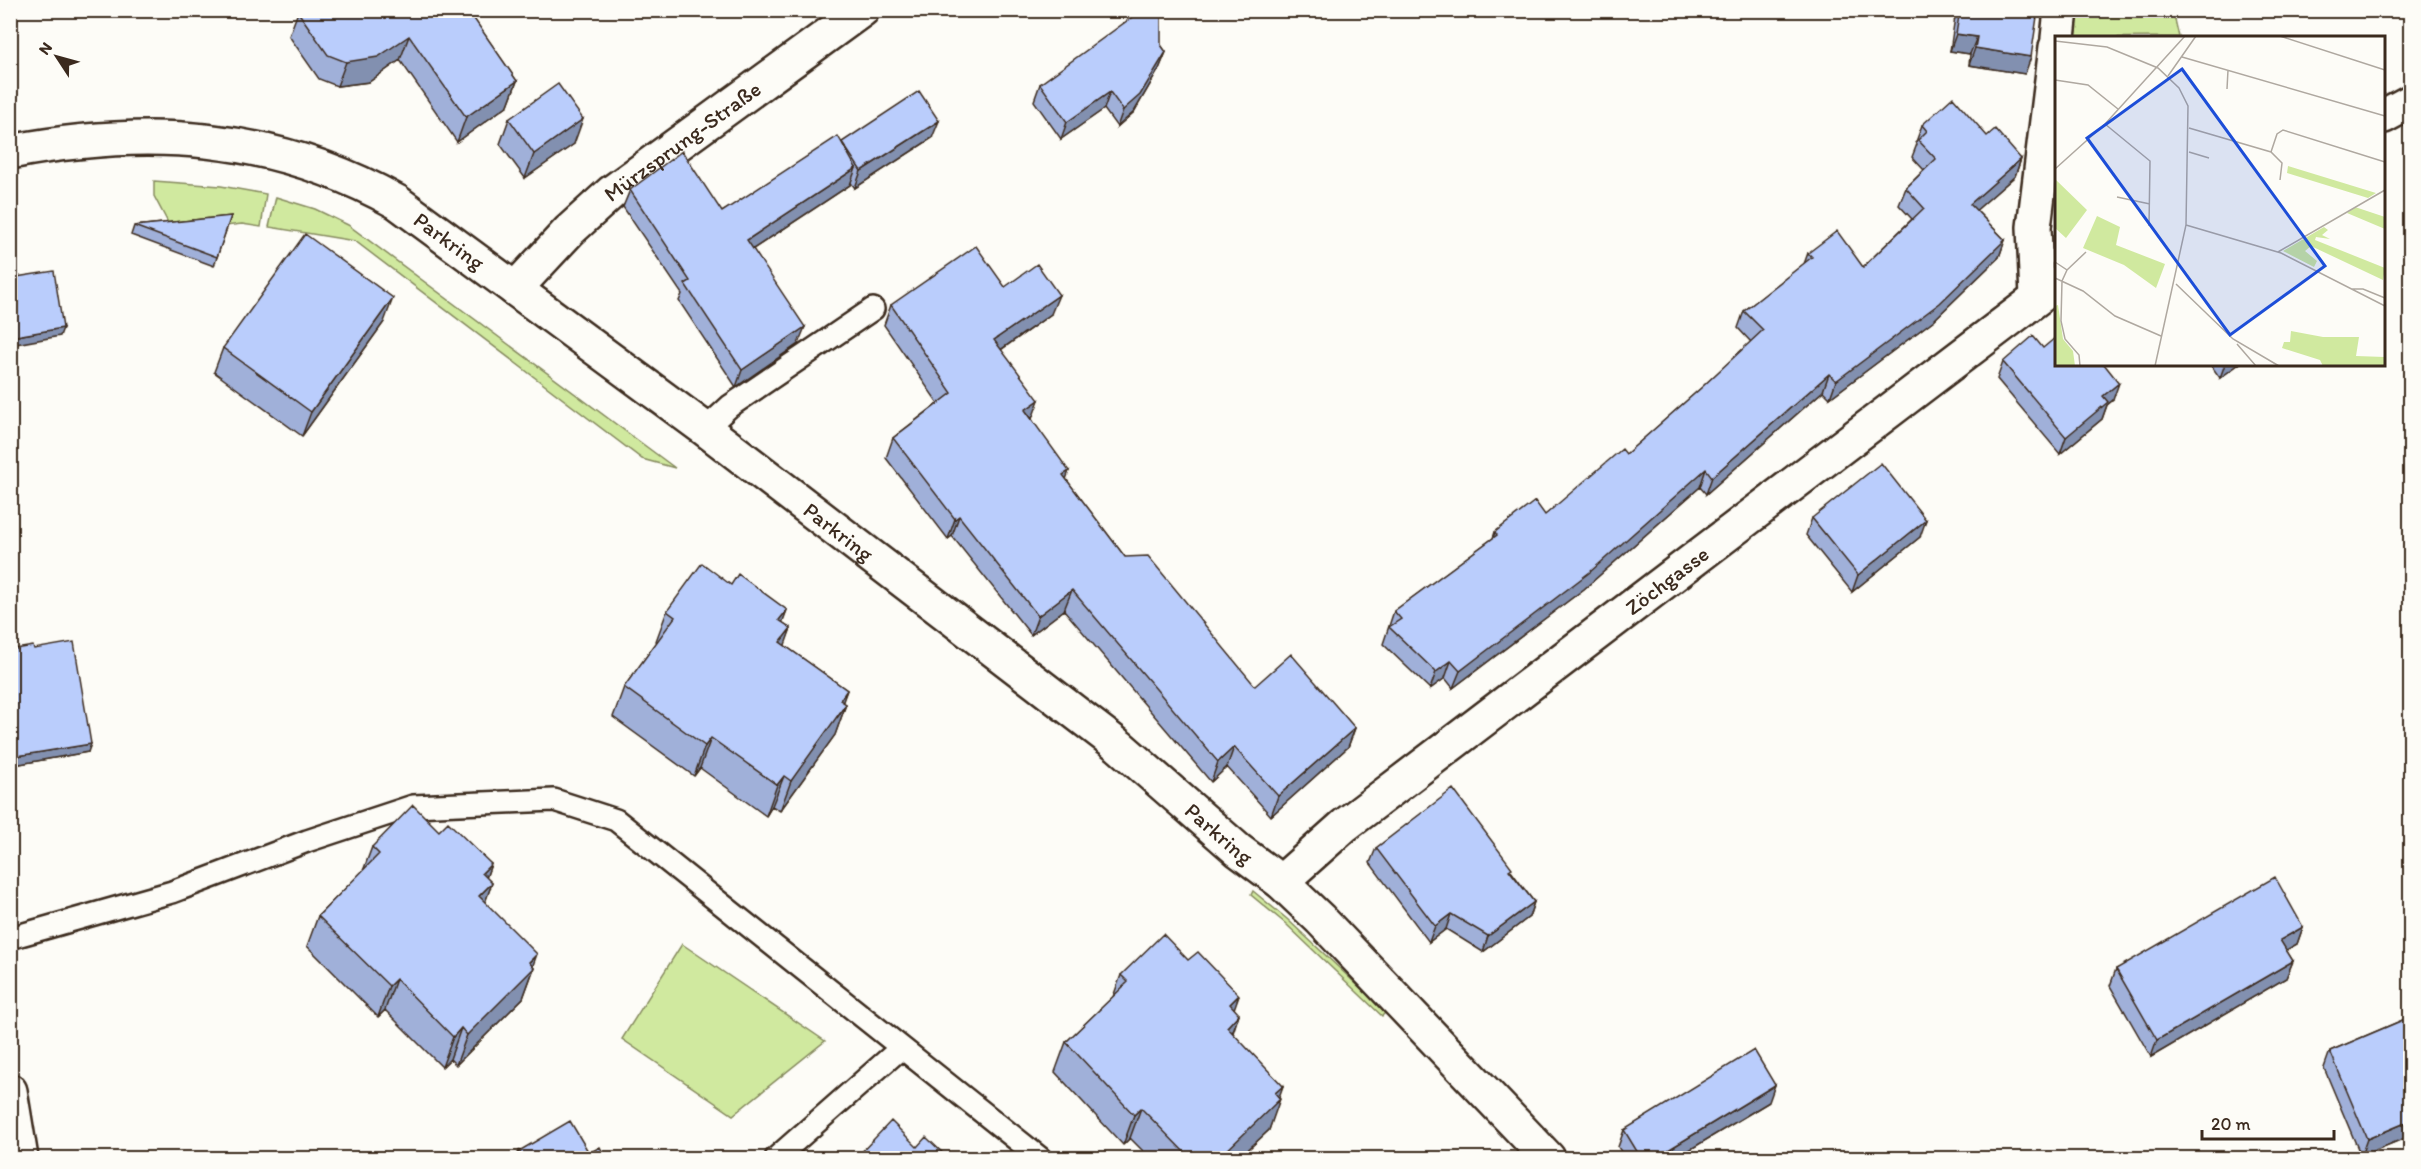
<svg xmlns="http://www.w3.org/2000/svg" width="2421" height="1169" font-family="Itim,sans-serif">
	<rect width="100%" height="100%" fill="#fdfcf7"/>
	<filter id="ink" filterUnits="userSpaceOnUse"><feTurbulence type="fractalNoise" baseFrequency=".0167" numOctaves="2"/><feDisplacementMap in="SourceGraphic" scale="12" xChannelSelector="R" yChannelSelector="G"/><feConvolveMatrix kernelMatrix="1 2 1 2 8 2 1 2 1" color-interpolation-filters="sRGB"/></filter>
	<g filter="url(#ink)">
		<path fill="#d0e99f" stroke="#868a5e" stroke-width="1.5" d="M 2076,10 L 2173,11 L 2179,37 L 2072,38 Z
			M 154,181 L 221,186 L 266,194 L 261,227 L 242,224 L 173,232 L 154,196 Z
			M 276,197 L 315,209 L 348,225 L 675,468 L 642,459 L 355,241 L 269,227 Z
			M 1253,891 L 1287,919 L 1386,1012 L 1382,1016 L 1286,924 L 1251,895 Z
			M 682,944 L 825,1041 L 733,1115 L 622,1039 Z"/>
		<g fill="none" stroke-linecap="round" stroke-linejoin="round">
			<defs>
				<path id="service" d="M 705,429 L 730,406 L 873,309
					M 10,938 L 172,892 L 307,841 L 413,806 L 554,800 L 616,820 L 1040,1158
					M 776,1158 L 901,1048"/>
				<g id="minor">
					<path d="M 2058,38 L 2061,10"/>
					<path d="M 2384,116 L 2410,102"/>
					<path id="s1" d="M 10,152 C 147,126 274,133 397,202 L 705,429 L 1119,746 L 1238,850 L 1281,882 L 1320,919 L 1548,1158"/>
					<path id="s2" d="M 515,289 L 569,231 L 612,192 L 862,10"/>
					<path d="M 2037,297 L 2034,227 L 2056,47"/>
					<path id="s3" d="M 1281,882 L 1345,825 L 2056,284"/>
				</g>
				<path id="secondary" d="M 10,1091 L 21,1158"/>
			</defs>
			<use href="#service" stroke="#3b2a1e" stroke-width="26"/>
			<use href="#minor" stroke="#3b2a1e" stroke-width="38"/>
			<use href="#secondary" stroke="#3b2a1e" stroke-width="38"/>
			<use href="#service" stroke="#fdfcf7" stroke-width="21"/>
			<use href="#minor" stroke="#fdfcf7" stroke-width="33"/>
			<use href="#secondary" stroke="#fdfcf7" stroke-width="33"/>
		</g>
		<path fill="#a0b0d9" stroke="#3b2a1e" stroke-width="1.5" d="M 1956,10 L 2038,10 L 2025,74 L 1969,65 L 1970,54 L 1950,51 Z
			M 298,12 L 469,12 L 517,81 L 508,105 L 457,142 L 400,60 L 369,82 L 337,86 L 319,79 L 289,36 Z
			M 1161,45 L 1166,52 L 1159,69 L 1134,112 L 1117,127 L 1104,109 L 1061,139 L 1034,101 L 1040,84 Z
			M 509,119 L 574,144 L 525,178 L 500,144 Z
			M 1922,125 L 1987,136 L 2021,159 L 2015,176 L 1976,210 L 2005,240 L 1999,257 L 1934,320 L 1830,398 L 1823,391 L 1706,494 L 1700,487 L 1584,589 L 1453,688 L 1445,678 L 1430,689 L 1383,644 L 1394,611 L 1493,538 L 1495,532 L 1545,515 L 1626,454 L 1701,388 L 1751,342 L 1738,328 L 1744,311 L 1804,264 L 1808,253 L 1863,267 L 1912,219 L 1899,205 L 1906,188 L 1924,170 L 1912,157 L 1917,144 L 1916,142 Z
			M 932,138 L 855,188 L 851,183 L 850,185 L 753,249 L 798,344 L 736,387 L 679,301 L 682,294 L 623,207 L 630,190 L 722,212 L 842,143 Z
			M 231,216 L 214,266 L 131,235 L 134,226 Z
			M 1005,287 L 1051,314 L 1001,350 L 1032,419 L 1066,479 L 1125,557 L 1255,686 L 1355,728 L 1348,747 L 1271,816 L 1227,767 L 1211,782 L 1064,610 L 1031,635 L 952,536 L 948,539 L 886,458 L 893,438 L 938,403 L 884,325 L 891,305 Z
			M 384,322 L 302,436 L 214,372 L 223,348 Z
			M 2043,348 L 2113,400 L 2107,405 L 2102,419 L 2060,454 L 1997,379 L 2003,362 Z
			M 2210,364 L 2239,364 L 2220,378 Z
			M 1812,518 L 1920,537 L 1852,592 L 1806,535 Z
			M 731,585 L 787,610 L 782,622 L 791,628 L 784,645 L 847,690 L 842,702 L 846,704 L 835,735 L 780,811 L 772,806 L 766,816 L 700,768 L 694,776 L 613,717 L 624,687 L 657,642 L 656,641 L 667,611 Z
			M 34,649 L 88,752 L 14,765 L 10,747 L 10,650 Z
			M 439,831 L 491,864 L 486,878 L 492,883 L 485,902 L 534,968 L 523,998 L 456,1065 L 450,1059 L 442,1067 L 385,1010 L 378,1017 L 307,946 L 318,916 L 363,871 L 372,847 Z
			M 1376,848 L 1511,871 L 1534,902 L 1529,917 L 1483,952 L 1446,929 L 1429,942 L 1370,863 Z
			M 2303,927 L 2297,944 L 2286,950 L 2293,961 L 2286,978 L 2151,1057 L 2110,986 L 2116,969 Z
			M 1121,975 L 1239,1014 L 1233,1033 L 1279,1098 L 1269,1130 L 1239,1158 L 1150,1158 L 1130,1138 L 1123,1145 L 1055,1072 L 1066,1042 L 1113,997 Z
			M 2410,1017 L 2410,1136 L 2361,1156 L 2324,1068 L 2330,1051 Z
			M 1769,1102 L 1676,1158 L 1625,1158 L 1618,1147 L 1624,1130 Z
			M 519,1151 L 589,1153 L 606,1158 L 516,1158 Z"/>
		<path fill="#8290b0" stroke="#3b2a1e" stroke-width="1.5" d="M 1956,34 L 1977,37 L 1970,54 L 1950,51 Z
			M 409,36 L 400,60 L 369,82 L 337,86 L 346,62 Z
			M 1975,48 L 2031,57 L 2025,74 L 1969,65 Z
			M 1166,52 L 1159,69 L 1134,112 L 1117,127 L 1123,110 Z
			M 517,81 L 508,105 L 457,142 L 466,117 Z
			M 1110,92 L 1104,109 L 1061,139 L 1067,122 Z
			M 583,119 L 574,144 L 525,178 L 534,154 Z
			M 939,121 L 932,138 L 855,188 L 861,171 Z
			M 2021,159 L 2015,176 L 1964,221 L 1970,204 Z
			M 856,168 L 850,185 L 741,257 L 747,240 Z
			M 2005,240 L 1999,257 L 1934,320 L 1830,398 L 1836,381 Z
			M 1059,295 L 1051,314 L 986,360 L 994,340 Z
			M 393,298 L 384,322 L 302,436 L 311,412 Z
			M 805,327 L 798,344 L 736,387 L 742,370 Z
			M 63,328 L 60,336 L 10,345 L 10,337 Z
			M 2225,364 L 2239,364 L 2220,378 Z
			M 1829,374 L 1823,391 L 1706,494 L 1712,477 Z
			M 2119,383 L 2113,400 L 2107,405 L 2102,419 L 2060,454 L 2066,437 L 2103,396 Z
			M 1039,400 L 1032,419 L 1025,410 Z
			M 1706,469 L 1700,487 L 1584,589 L 1453,688 L 1460,671 Z
			M 1069,471 L 1062,491 L 1063,475 Z
			M 959,516 L 952,536 L 948,539 L 955,519 Z
			M 1926,520 L 1920,537 L 1852,592 L 1858,575 Z
			M 1072,590 L 1064,610 L 1031,635 L 1038,616 Z
			M 787,610 L 776,640 L 779,620 Z
			M 791,628 L 780,659 L 780,642 Z
			M 1451,661 L 1445,678 L 1430,689 L 1436,672 Z
			M 847,690 L 837,718 L 846,704 L 835,735 L 780,811 L 791,781 L 840,700 Z
			M 1355,728 L 1348,747 L 1271,816 L 1278,796 Z
			M 711,738 L 700,768 L 694,776 L 705,746 Z
			M 91,744 L 88,752 L 14,765 L 17,756 Z
			M 1234,747 L 1227,767 L 1211,782 L 1218,762 Z
			M 784,776 L 772,806 L 766,816 L 777,785 Z
			M 491,864 L 480,895 L 482,873 Z
			M 492,883 L 481,914 L 479,896 Z
			M 1534,902 L 1529,917 L 1483,952 L 1488,936 Z
			M 1451,914 L 1446,929 L 1429,942 L 1435,926 Z
			M 2303,927 L 2297,944 L 2274,957 L 2280,940 Z
			M 537,954 L 531,971 L 534,968 L 523,998 L 456,1065 L 467,1035 Z
			M 2293,961 L 2286,978 L 2151,1057 L 2157,1040 Z
			M 396,979 L 385,1010 L 378,1017 L 389,986 Z
			M 1239,995 L 1228,1026 L 1230,1004 Z
			M 1239,1014 L 1228,1045 L 1227,1027 Z
			M 461,1028 L 450,1059 L 442,1067 L 453,1037 Z
			M 1775,1085 L 1769,1102 L 1676,1158 L 1655,1158 Z
			M 1283,1086 L 1277,1103 L 1280,1099 L 1269,1130 L 1239,1158 L 1219,1158 L 1275,1093 Z
			M 1141,1108 L 1130,1138 L 1123,1145 L 1134,1115 Z
			M 2410,1121 L 2410,1136 L 2361,1156 L 2367,1139 Z"/>
		<path fill="#bacdfc" stroke="#3b2a1e" stroke-width="1.5" d="M 300,10 L 468,10 L 517,81 L 466,117 L 409,36 L 378,57 L 346,62 L 328,55 L 298,12 Z
			M 1142,10 L 1161,10 L 1161,45 L 1166,52 L 1140,95 L 1123,110 L 1110,92 L 1067,122 L 1040,84 Z
			M 1960,10 L 2038,10 L 2031,57 L 1975,48 L 1977,37 L 1956,34 Z
			M 558,84 L 583,119 L 534,154 L 509,119 Z
			M 919,91 L 939,121 L 861,171 L 842,142 Z
			M 1953,97 L 1987,136 L 1995,129 L 2021,159 L 1970,204 L 2005,240 L 1940,303 L 1836,381 L 1829,374 L 1712,477 L 1706,469 L 1590,572 L 1460,671 L 1451,661 L 1436,672 L 1389,627 L 1401,619 L 1394,611 L 1497,535 L 1495,532 L 1535,501 L 1545,515 L 1622,449 L 1626,454 L 1701,388 L 1763,330 L 1744,311 L 1812,257 L 1808,253 L 1837,231 L 1863,267 L 1924,208 L 1906,188 L 1936,159 L 1918,140 L 1927,131 L 1922,125 Z
			M 838,136 L 856,168 L 747,240 L 805,327 L 742,370 L 685,284 L 690,281 L 630,190 L 682,151 L 722,212 Z
			M 231,216 L 217,257 L 134,226 Z
			M 305,234 L 393,298 L 311,412 L 223,348 Z
			M 976,246 L 1005,287 L 1037,264 L 1059,295 L 994,340 L 1039,400 L 1025,410 L 1069,471 L 1063,475 L 1125,557 L 1148,556 L 1255,686 L 1291,654 L 1355,728 L 1278,796 L 1234,747 L 1218,762 L 1072,590 L 1038,616 L 959,516 L 955,519 L 893,438 L 952,393 L 891,305 Z
			M 54,271 L 63,328 L 10,337 L 10,278 Z
			M 2033,336 L 2043,348 L 2056,337 L 2056,364 L 2104,364 L 2119,383 L 2103,396 L 2108,402 L 2066,437 L 2003,362 Z
			M 1881,463 L 1926,520 L 1858,575 L 1812,518 Z
			M 702,563 L 731,585 L 738,574 L 787,610 L 779,620 L 791,628 L 780,642 L 847,690 L 840,700 L 846,704 L 791,781 L 784,776 L 777,785 L 711,738 L 705,746 L 624,687 L 675,617 L 667,611 Z
			M 74,642 L 91,744 L 17,756 L 10,720 L 10,650 L 33,646 L 34,649 Z
			M 1453,789 L 1512,868 L 1509,870 L 1534,902 L 1488,936 L 1451,914 L 1435,926 L 1376,848 Z
			M 413,805 L 439,831 L 448,822 L 491,864 L 482,873 L 492,883 L 479,896 L 537,954 L 529,962 L 534,968 L 467,1035 L 461,1028 L 453,1037 L 396,979 L 389,986 L 318,916 L 379,854 L 372,847 Z
			M 2275,877 L 2303,927 L 2280,940 L 2293,961 L 2157,1040 L 2116,969 Z
			M 1163,934 L 1188,960 L 1198,952 L 1239,995 L 1230,1004 L 1239,1014 L 1227,1027 L 1283,1086 L 1275,1093 L 1280,1099 L 1219,1158 L 1190,1158 L 1141,1108 L 1134,1115 L 1066,1042 L 1128,982 L 1121,975 Z
			M 2410,1017 L 2410,1121 L 2367,1139 L 2330,1051 Z
			M 1754,1050 L 1775,1085 L 1655,1158 L 1641,1158 L 1624,1130 Z
			M 570,1121 L 589,1153 L 600,1147 L 606,1158 L 524,1158 L 519,1151 Z
			M 891,1121 L 917,1147 L 926,1137 L 948,1158 L 856,1158 Z"/>
	</g>
	<g text-anchor="middle" dominant-baseline="central" stroke-width="6" stroke-linejoin="round" paint-order="stroke">
		<g font-size="22" fill="#3b2a1e" stroke="#fdfcf7">
			<text stroke="none"><textPath href="#s2" startOffset="224">Mürzsprung-Straße</textPath></text>
			<text stroke="none"><textPath href="#s1" startOffset="464">Parkring</textPath></text>
			<text stroke="none"><textPath href="#s1" startOffset="950">Parkring</textPath></text>
			<text stroke="none"><textPath href="#s3" startOffset="490">Zöchgasse</textPath></text>
			<text stroke="none"><textPath href="#s1" startOffset="1436">Parkring</textPath></text>
		</g>
	</g>
	<g transform="translate(2055 36)">
		<rect width="330" height="330" fill="#fdfcf7"/>
		<path d="M 233,130 L 321,157 L 329,152 L 313,162 L 232,137 ZM 0,143 L 32,174 L 11,202 L 0,192 ZM 300,171 L 330,181 L 330,193 L 292,177 ZM 42,180 L 65,191 L 61,209 L 110,228 L 101,252 L 69,229 L 28,212 ZM 269,191 L 273,194 L 267,199 L 275,203 L 261,201 L 260,204 L 330,232 L 328,244 L 256,210 L 250,215 L 262,225 L 259,231 L 228,215 ZM 3,269 L 8,303 L 18,315 L 20,330 L 0,330 L 0,270 ZM 236,295 L 268,301 L 304,301 L 301,320 L 330,321 L 330,330 L 268,330 L 265,324 L 227,312 L 229,306 L 235,306 Z" fill="#d0e99f"/>
		<path fill="none" stroke="#afa8a0" stroke-width="1.5" d="M 225,0 L 330,34M 0,5 L 52,11 L 103,32 L 124,52 L 133,70 L 131,189 L 100,330M 127,21 L 330,80M 113,40 L 141,0M 0,44 L 33,49 L 63,73M 172,53 L 173,34M 50,88 L 95,125 L 94,190M 134,92 L 216,116 L 227,127 L 225,144M 134,116 L 154,122M 216,116 L 222,98 L 228,94 L 330,126M 0,133 L 50,88 L 130,0M 62,161 L 95,168M 131,189 L 226,217 L 330,270M 223,216 L 330,154M 0,226 L 12,234 L 7,245 L 6,285 L 10,303 L 24,319 L 25,330M 12,234 L 31,216M 0,242 L 28,255 L 60,280 L 106,300M 121,248 L 178,303 L 224,330M 296,253 L 308,253 L 330,262M 182,308 L 201,330"/>
		<path fill="#1d4ed8" fill-opacity="0.15" stroke="#1d4ed8" stroke-width="3" d="M 127,33 L 270,230 L 175,299 L 32,102 Z"/>
		<rect width="330" height="330" fill="none" stroke="#3b2a1e" stroke-width="3"/>
	</g>
	<rect width="2421" height="1169" fill="none" stroke="#fdfcf7" stroke-width="36"/>
	<rect x="18" y="18" width="2385" height="1133" fill="none" stroke="#3b2a1e" stroke-width="2" filter="url(#ink)"/>
	<g transform="translate(57 57) rotate(306)" stroke="#fdfcf7" stroke-width="4.5" paint-order="stroke">
	<path d="M0-4.5L10 22L0 15L-10 22Z" fill="#3b2a1e"/>
	<text y="-9" font-size="16" font-weight="bold" text-anchor="middle" fill="#3b2a1e">N</text>
	</g>
	<path d="M2202 1130v9h132v-9" fill="none" stroke="#3b2a1e" stroke-width="3"/>
	<text x="2211" y="1130" font-size="18" fill="#3b2a1e" stroke="#fdfcf7" stroke-width="4.5" paint-order="stroke">20 m</text>
</svg>
